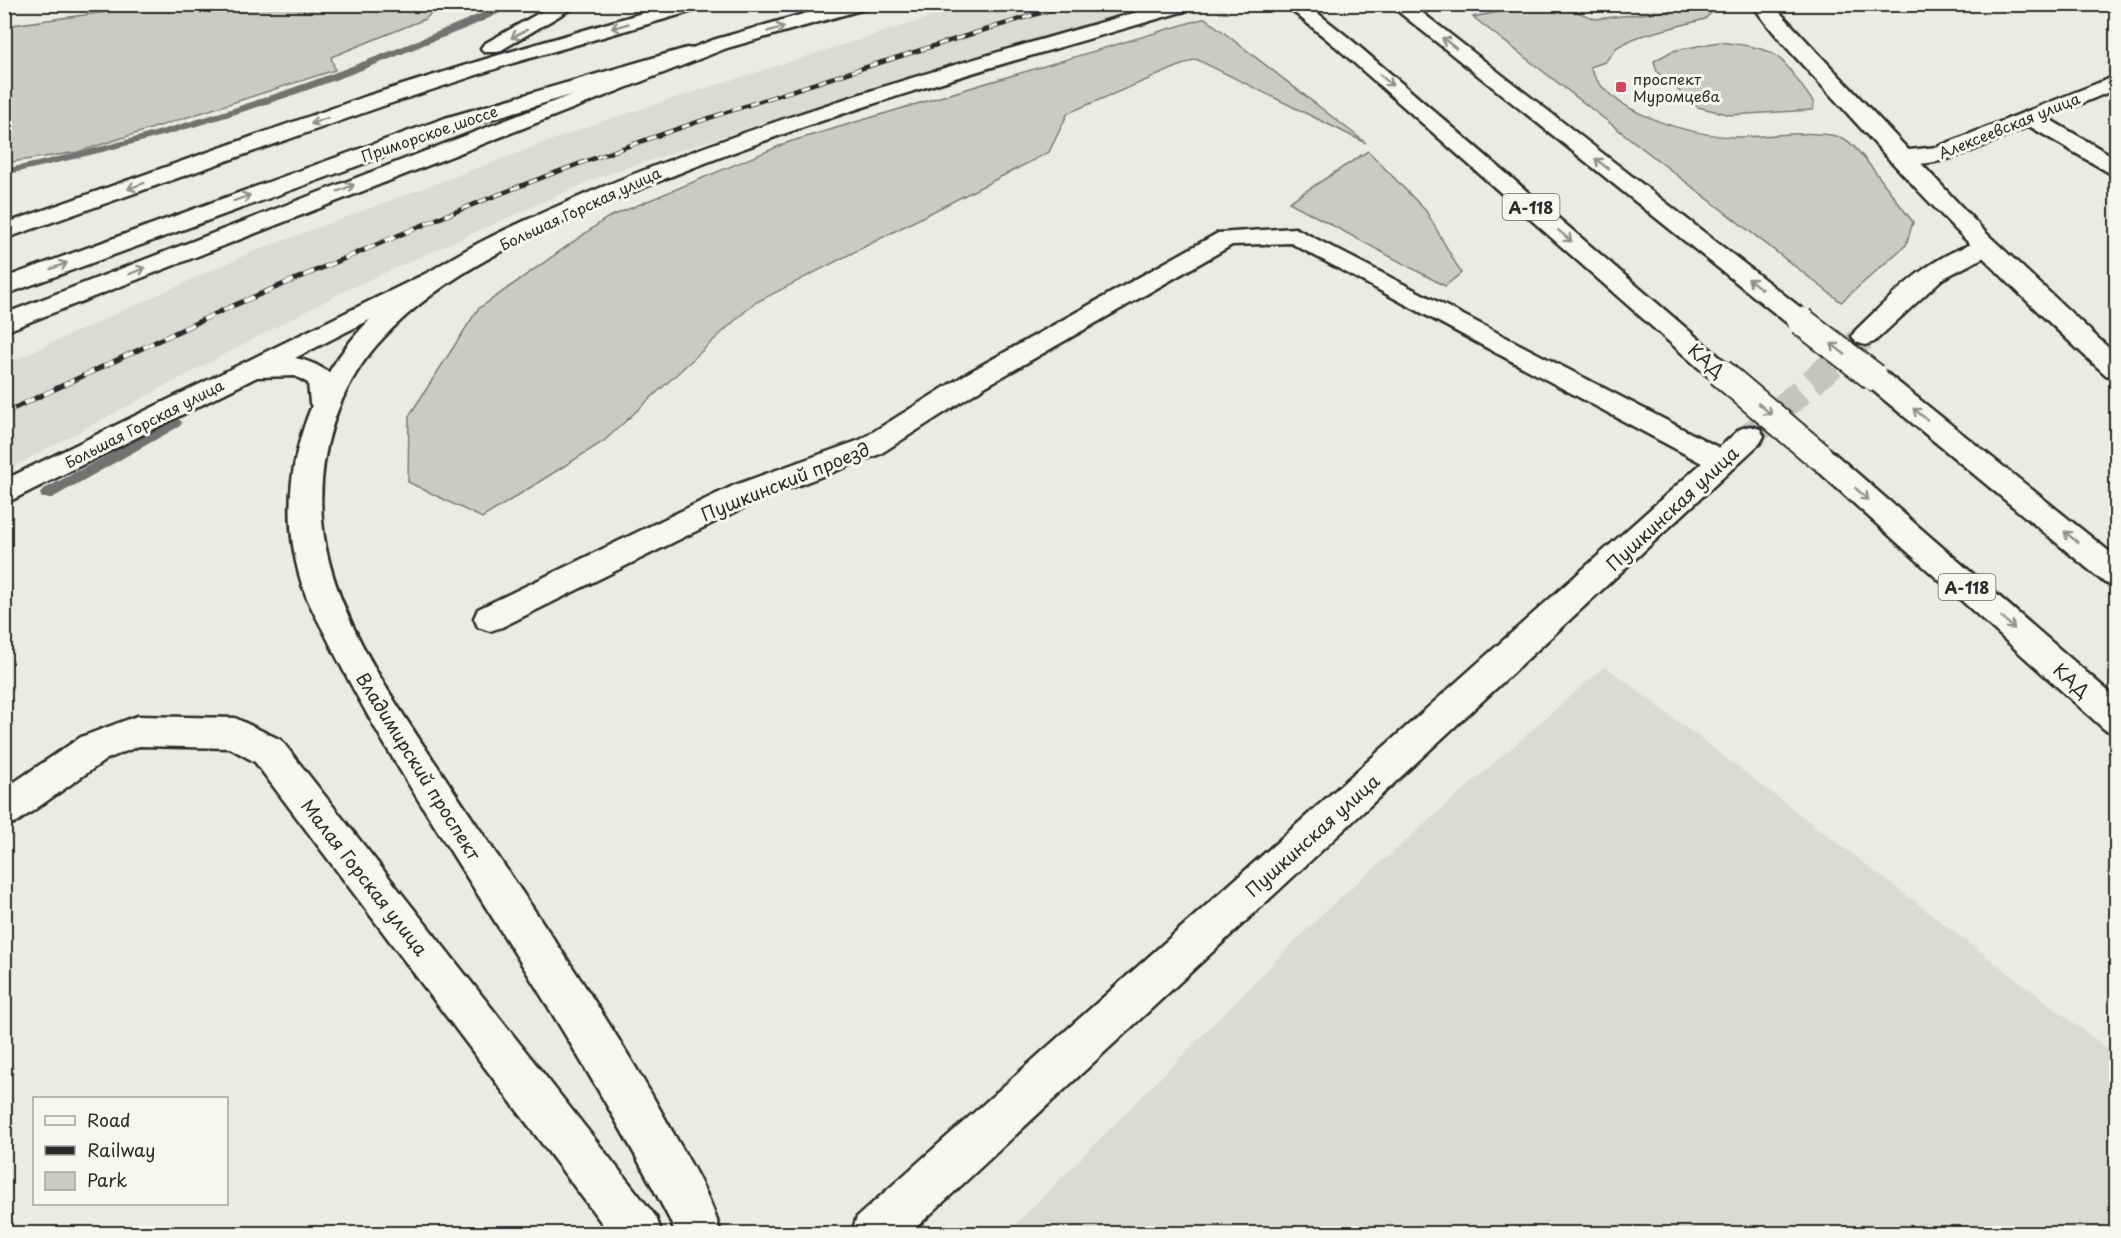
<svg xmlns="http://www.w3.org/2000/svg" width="2121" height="1238" font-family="'Playpen Sans',sans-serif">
	<rect width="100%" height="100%" fill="#eaeae6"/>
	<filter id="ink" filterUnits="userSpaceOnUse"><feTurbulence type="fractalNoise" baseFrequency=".0167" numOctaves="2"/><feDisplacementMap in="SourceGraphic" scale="12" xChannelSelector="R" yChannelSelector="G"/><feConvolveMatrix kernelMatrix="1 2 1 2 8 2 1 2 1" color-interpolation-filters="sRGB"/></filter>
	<g filter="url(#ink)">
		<path fill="#dadad6" d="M 969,5 L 1164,5 L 760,124 L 599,177 L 346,290 L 5,471 L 4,365 L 250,253 L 606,120 Z
			M 1605,666 L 2116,1055 L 2116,1233 L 1007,1233 L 1324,912 Z"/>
		<path fill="#cacac7" stroke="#7a7a79" stroke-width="1.5" d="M 156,5 L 156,4 L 440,5 L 425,19 L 331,57 L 335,70 L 78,152 L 5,163 L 5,26 Z
			M 1485,5 L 1568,5 L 1570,9 L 1595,19 L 1667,11 L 1682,5 L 1719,5 L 1705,19 L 1637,37 L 1617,47 L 1605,62 L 1590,67 C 1607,113 1691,136 1736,137 C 1762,138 1826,127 1846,140 C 1861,149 1899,205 1913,222 L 1906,245 L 1841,302 L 1473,17 L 1503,11 Z
			M 1205,18 L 1366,143 L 1196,59 L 1068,113 L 1049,152 L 753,304 L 604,441 L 482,518 L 408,482 L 409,416 L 478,309 L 607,218 L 789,142 Z
			M 1719,42 C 1783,49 1777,53 1814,103 L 1813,110 L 1731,115 L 1698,107 L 1657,72 L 1654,61 L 1672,51 Z
			M 1368,151 L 1426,211 L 1461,273 L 1445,286 L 1289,202 Z"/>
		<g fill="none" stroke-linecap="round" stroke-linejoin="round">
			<path fill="#727270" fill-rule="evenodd" d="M 502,4 L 514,4 C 491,21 442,37 414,49 C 282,104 145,145 4,175 L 4,169 C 177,133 341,76 502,4 Z
				M 175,419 L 180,420 L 182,423 L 180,426 L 52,498 L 42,498 L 40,494 L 42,490 Z"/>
			<path stroke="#c4c4c1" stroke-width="27" stroke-dasharray="27 14" stroke-linecap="butt" d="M 1750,436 L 1865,336"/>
			<defs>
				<path id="minor" d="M 2116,76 L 2116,89 L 2047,118 L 2116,158 L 2116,174 L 2108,172 L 2029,126 C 1987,143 1937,173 1891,162 L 1888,157 L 1891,152 L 1937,147 Z
					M 1295,228 L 1733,455 L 1738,462 L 1733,469 L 1723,472 L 1713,469 L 1291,243 L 1232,245 L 986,386 L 880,454 L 757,501 L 502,627 L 490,631 L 478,627 L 474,618 L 478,609 L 735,485 L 860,440 L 966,374 L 1218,233 Z
					M 435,269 L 444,272 L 448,277 L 444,282 L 295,358 C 320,363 352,380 334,410 L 324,412 L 314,410 L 310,403 L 308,383 L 295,376 L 257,377 L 4,504 L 4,480 Z
					M 137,716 L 235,718 L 281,740 L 656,1217 L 662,1234 L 610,1234 L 255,762 L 230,748 L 139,746 L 107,759 L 17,822 L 4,826 L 4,789 L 81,737 Z"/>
				<path id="tertiary" d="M 1983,241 L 1992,243 L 1995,248 L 1992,253 L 1942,279 L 1874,342 L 1865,345 L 1856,342 L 1852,336 L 1856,330 C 1894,294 1930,254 1983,241 Z
					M 1750,426 L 1760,429 L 1764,436 L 1760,443 L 909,1234 L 851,1234 L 857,1217 L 1740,429 Z"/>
				<path id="secondary" d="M 1165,4 L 1197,4 L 1195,8 C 999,65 801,119 614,200 C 533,234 447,271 385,336 C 338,384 317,453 322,520 C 329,611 395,702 444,776 C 519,890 601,1002 667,1122 C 687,1158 711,1194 721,1234 L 675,1234 L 672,1224 C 604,1092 524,967 444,841 C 404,777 364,713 330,644 C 322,627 312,611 305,593 C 272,502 297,399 362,328 C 421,264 509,227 588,193 C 775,114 970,60 1165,4 Z
					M 1752,4 L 1772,4 L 1986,233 L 2116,355 L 2116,378 L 2106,375 C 2015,293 1930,205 1848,114 C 1816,78 1779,43 1752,4 Z"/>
				<path id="primary" d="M 687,48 L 694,50 L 697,54 L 694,58 L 461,128 L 4,295 L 4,278 L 445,118 Z"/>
				<path id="trunk" d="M 555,4 L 579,4 L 498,52 L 484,52 L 481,48 L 484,44 Z
					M 673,4 L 705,4 L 703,8 L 513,63 L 383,106 L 4,239 L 4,224 L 367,96 L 499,55 Z
					M 838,4 L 870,4 L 868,8 L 727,48 L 4,332 L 4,314 L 713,40 Z"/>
				<path id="motorway" d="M 1284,4 L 1306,4 L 1349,38 L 1730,366 L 1734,372 L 1730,378 L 1720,381 L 1710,378 L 1335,46 Z
					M 1389,4 L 1411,4 L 1810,315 L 1814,321 L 1810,327 L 1801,329 L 1792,327 Z
					M 1874,368 L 1884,371 L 2116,557 L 2116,586 L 2105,583 L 1864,383 L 1860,377 L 1864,371 Z
					M 1818,445 L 1828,448 L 2116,698 L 2116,734 L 2104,729 L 1808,462 L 1803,455 L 1808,448 Z"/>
			</defs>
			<use href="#minor" stroke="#2b2b2b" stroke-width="5"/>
			<use href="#tertiary" stroke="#2b2b2b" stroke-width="5"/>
			<use href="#secondary" stroke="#2b2b2b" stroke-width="5"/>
			<use href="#primary" stroke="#2b2b2b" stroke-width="5"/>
			<use href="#trunk" stroke="#2b2b2b" stroke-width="5"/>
			<use href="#motorway" stroke="#2b2b2b" stroke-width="5"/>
			<use href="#minor" fill="#f6f6f2" fill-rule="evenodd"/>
			<use href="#tertiary" fill="#f6f6f2" fill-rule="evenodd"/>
			<use href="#secondary" fill="#f6f6f2" fill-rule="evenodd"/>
			<use href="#primary" fill="#f6f6f2" fill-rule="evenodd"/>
			<use href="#trunk" fill="#f6f6f2" fill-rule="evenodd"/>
			<use href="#motorway" fill="#f6f6f2" fill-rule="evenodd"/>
			<defs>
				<path id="rail-far1" d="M 445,216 C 649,132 859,69 1069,4"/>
				<path id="rail" d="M 4,413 L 230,307 L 449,214"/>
			</defs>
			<use href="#rail-far1" stroke="#2b2b2b" stroke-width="4.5"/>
			<use href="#rail" stroke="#2b2b2b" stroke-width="5"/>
			<use href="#rail-far1" stroke="#f6f6f2" stroke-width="3" stroke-dasharray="9" stroke-linecap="butt"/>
			<use href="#rail" stroke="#f6f6f2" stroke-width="4" stroke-dasharray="11" stroke-linecap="butt"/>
			<defs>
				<path id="motorway-bridge" d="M 1801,321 L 1874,377
					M 1720,372 L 1818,455"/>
			</defs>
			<use href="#motorway-bridge" stroke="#2b2b2b" stroke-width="31" stroke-linecap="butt"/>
			<use href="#motorway-bridge" stroke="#f6f6f2" stroke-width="27"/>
		</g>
		<defs><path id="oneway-shaft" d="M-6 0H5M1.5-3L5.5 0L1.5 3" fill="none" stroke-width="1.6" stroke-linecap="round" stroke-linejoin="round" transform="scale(1.5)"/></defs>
		<g stroke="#90908e">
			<use href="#oneway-shaft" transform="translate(620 26) rotate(164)"/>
			<use href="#oneway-shaft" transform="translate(776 29) rotate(-16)"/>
			<use href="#oneway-shaft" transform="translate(519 34) rotate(152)"/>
			<use href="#oneway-shaft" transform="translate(1449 43) rotate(-142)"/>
			<use href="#oneway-shaft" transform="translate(1386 80) rotate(41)"/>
			<use href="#oneway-shaft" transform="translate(319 121) rotate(160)"/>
			<use href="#oneway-shaft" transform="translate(1602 164) rotate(-142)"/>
			<use href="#oneway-shaft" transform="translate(136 186) rotate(160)"/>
			<use href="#oneway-shaft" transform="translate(346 188) rotate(-22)"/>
			<use href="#oneway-shaft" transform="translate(242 198) rotate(-20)"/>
			<use href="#oneway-shaft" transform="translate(1565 236) rotate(41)"/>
			<use href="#oneway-shaft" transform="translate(59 266) rotate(-21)"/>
			<use href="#oneway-shaft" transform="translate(137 271) rotate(-22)"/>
			<use href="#oneway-shaft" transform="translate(1755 284) rotate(-142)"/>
			<use href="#oneway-shaft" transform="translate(1838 349) rotate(-142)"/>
			<use href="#oneway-shaft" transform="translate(1765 409) rotate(40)"/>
			<use href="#oneway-shaft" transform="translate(1920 414) rotate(-141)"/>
			<use href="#oneway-shaft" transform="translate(1862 494) rotate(42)"/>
			<use href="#oneway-shaft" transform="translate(2071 537) rotate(-141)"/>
			<use href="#oneway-shaft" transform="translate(2008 623) rotate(42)"/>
		</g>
	</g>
	<rect fill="#d1495b" stroke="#f6f6f2" stroke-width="2" x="1615" y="81" width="12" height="12" rx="3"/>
	<g text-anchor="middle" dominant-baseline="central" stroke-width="6" stroke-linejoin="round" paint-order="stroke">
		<g font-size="15" fill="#2b2b2b" stroke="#f6f6f2" text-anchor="start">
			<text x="1633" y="78">проспект<tspan x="1633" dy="17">Муромцева</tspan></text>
		</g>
		<g font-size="15" fill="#2b2b2b" stroke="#f6f6f2">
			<text transform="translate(2009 125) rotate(-22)">Алексеевская улица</text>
			<text transform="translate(429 133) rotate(-19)">Приморское шоссе</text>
			<text transform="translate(580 208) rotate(-25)">Большая Горская улица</text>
			<text transform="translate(144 423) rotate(-27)">Большая Горская улица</text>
		</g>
		<g fill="#f6f6f2" stroke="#686867" stroke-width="1.5">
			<rect x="1502.5" y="194" width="57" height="26" rx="4.5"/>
			<rect x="1938.5" y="574" width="57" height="26" rx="4.5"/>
		</g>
		<g font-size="16" font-weight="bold" fill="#2b2b2b">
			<text x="1531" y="207">А-118</text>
			<text x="1967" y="587">А-118</text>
		</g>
		<g font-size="18" fill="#2b2b2b" stroke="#f6f6f2">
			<text transform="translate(1707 360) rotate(41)">КАД</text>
			<text transform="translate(785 481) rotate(-22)">Пушкинский проезд</text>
			<text transform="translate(1672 508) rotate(-43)">Пушкинская улица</text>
			<text transform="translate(2072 680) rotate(42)">КАД</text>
			<text transform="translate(419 766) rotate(58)">Владимирский проспект</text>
			<text transform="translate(1312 835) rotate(-42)">Пушкинская улица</text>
			<text transform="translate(365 877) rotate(52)">Малая Горская улица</text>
		</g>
	</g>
	<rect width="2121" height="1238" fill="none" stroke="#f6f6f2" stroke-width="24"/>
	<rect x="12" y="12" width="2097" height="1214" fill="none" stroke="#2b2b2b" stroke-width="2" filter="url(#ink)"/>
	<rect x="33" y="1097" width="195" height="108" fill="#f6f6f2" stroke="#a5a5a2" stroke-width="1.5"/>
	<rect x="45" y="1116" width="30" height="9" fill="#f6f6f2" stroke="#a5a5a2" stroke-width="1.5"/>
	<text x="87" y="1127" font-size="18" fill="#2b2b2b">Road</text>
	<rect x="45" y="1146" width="30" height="9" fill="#2b2b2b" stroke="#a5a5a2" stroke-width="1.5"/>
	<text x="87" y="1157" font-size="18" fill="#2b2b2b">Railway</text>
	<rect x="45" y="1172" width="30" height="18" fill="#cacac7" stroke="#a5a5a2" stroke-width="1.5"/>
	<text x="87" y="1187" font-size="18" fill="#2b2b2b">Park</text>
</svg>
